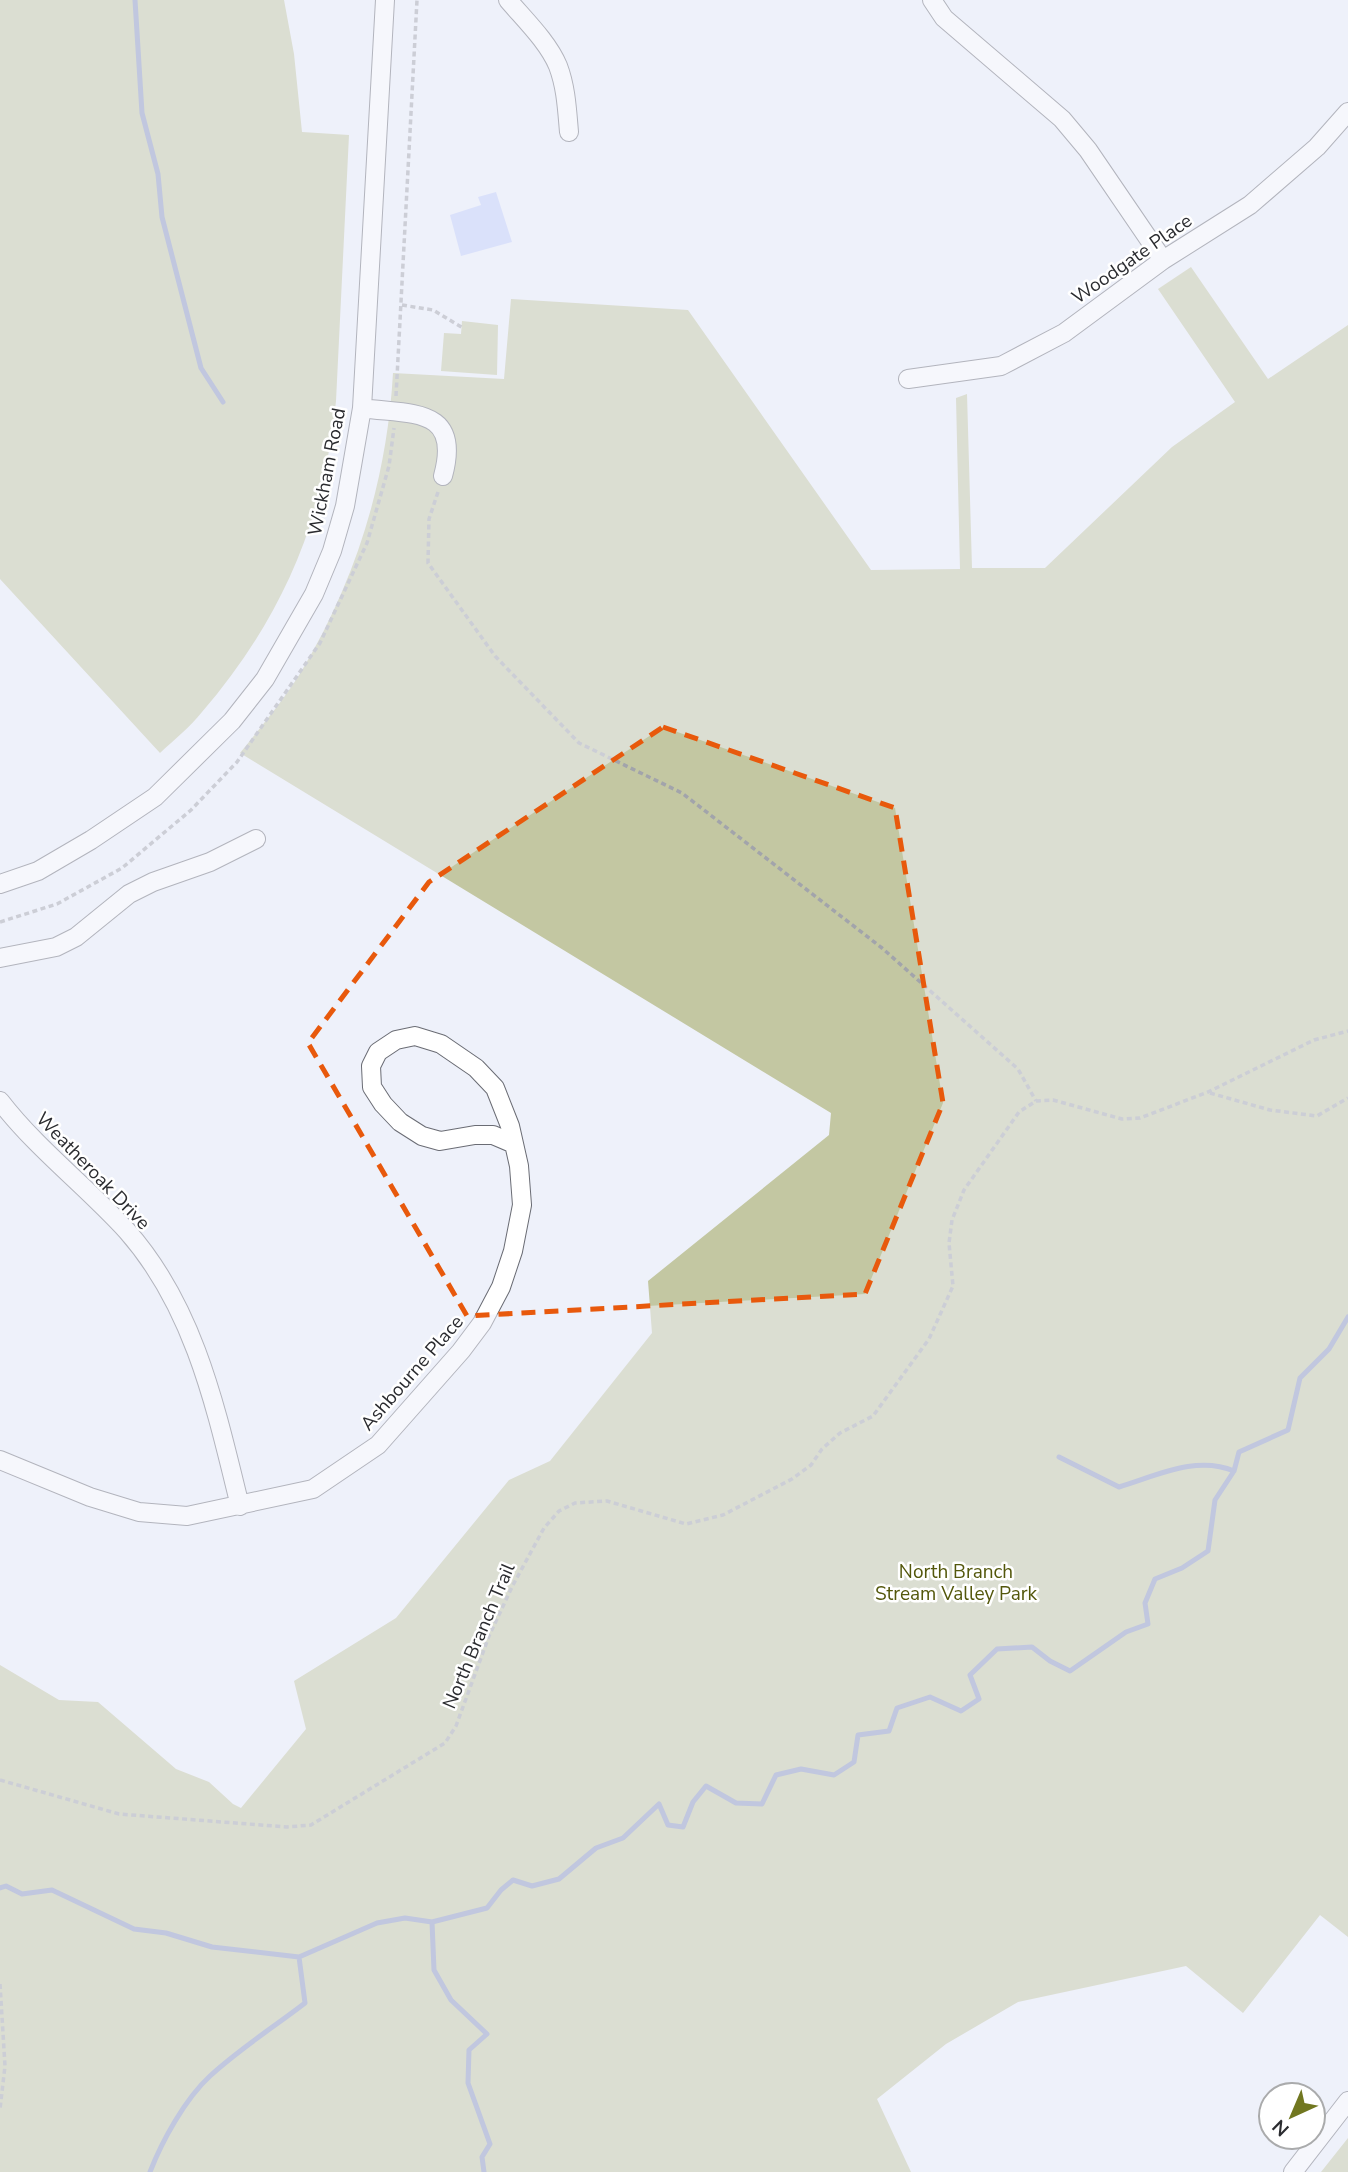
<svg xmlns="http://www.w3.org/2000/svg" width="1348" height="2172" font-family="'Nunito Sans',sans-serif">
	<rect width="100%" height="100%" fill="#eef1fa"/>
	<path fill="#c3c7a2" d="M 0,0 L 284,0 L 294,54 L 302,132 L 349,135 L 336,401 C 324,521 281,620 202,712 C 190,727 174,740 160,753 L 0,579 Z
		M 1191,267 L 1268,379 L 1348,325 L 1348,1937 L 1320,1915 L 1243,2013 L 1186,1966 L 1018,2002 L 946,2044 L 877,2099 L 911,2172 L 0,2172 L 0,1665 L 59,1700 L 98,1702 L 176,1769 L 209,1782 L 233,1804 L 241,1808 L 306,1729 L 294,1681 L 396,1618 L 509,1480 L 550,1461 L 652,1333 L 648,1281 L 829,1135 L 831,1113 L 240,753 C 261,727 283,701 301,672 C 356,580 387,480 393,373 L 504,379 L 511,299 L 688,310 L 871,570 L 960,569 L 956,398 L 967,394 L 972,568 L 1045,568 L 1172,447 L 1235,402 L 1158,289 Z
		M 462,321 L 498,325 L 497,375 L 441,371 L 444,333 L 461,334 Z
		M 1348,2138 L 1348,2172 L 1321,2172 Z"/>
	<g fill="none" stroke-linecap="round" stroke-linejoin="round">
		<path stroke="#8995be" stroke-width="5" d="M 135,0 L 142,113 L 158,174 L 162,217 L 201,368 L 223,402
			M 1059,1457 L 1119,1487 C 1156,1476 1196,1455 1234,1471
			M 0,1888 L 6,1886 L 22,1894 L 52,1890 L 134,1929 L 166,1933 L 212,1947 L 299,1957 L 377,1923 L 405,1918 L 432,1922 L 487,1908 L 501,1890 L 513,1880 L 532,1886 L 559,1879 L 596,1848 L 623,1838 L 659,1804 L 668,1825 L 683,1827 L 693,1802 L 706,1786 L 736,1803 L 762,1804 L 776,1775 L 801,1769 L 834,1775 L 854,1762 L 858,1735 L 889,1731 L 897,1708 L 930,1697 L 961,1711 L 979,1699 L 970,1675 L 997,1649 L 1032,1647 L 1050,1661 L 1070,1671 L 1126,1632 L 1148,1624 L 1145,1603 L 1155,1579 L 1182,1568 L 1208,1551 L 1215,1500 L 1234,1471 L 1239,1452 L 1288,1430 L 1300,1378 L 1329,1349 L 1348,1317
			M 432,1922 L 434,1970 L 451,2000 L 487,2034 L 469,2050 L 468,2083 L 490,2144 L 482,2157 L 484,2172
			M 150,2172 C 162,2141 185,2099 210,2076 C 239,2049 274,2027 305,2003 L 299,1957"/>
	</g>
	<path fill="#c2cffb" d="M 496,192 L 512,242 L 461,256 L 450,215 L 481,205 L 478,197 Z"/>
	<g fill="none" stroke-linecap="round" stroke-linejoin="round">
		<defs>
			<path id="minor" d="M 508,0 C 525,20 548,42 558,66 C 566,87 567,109 569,132
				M 932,0 L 944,18 L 1062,119 L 1088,150 L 1163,260
				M 908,379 L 1001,366 L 1064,333 L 1163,260 L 1250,205 L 1317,147 L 1348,112
				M 362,408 C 410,415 462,406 443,476
				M 0,884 L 38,871 L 91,840 L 155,797 L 232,721 L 265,679 L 314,594 L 332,551 L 345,506 L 362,408 L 385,0
				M 0,958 L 56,947 L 76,937 L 129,894 L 153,882 L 210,862 L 256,839
				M 0,1101 C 37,1149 86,1186 127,1231 C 195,1308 216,1409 240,1506
				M 0,1460 L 90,1497 L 139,1512 L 187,1516 L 313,1489 L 378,1445 L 461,1351 L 482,1323 L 501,1287 L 513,1251 L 522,1205 L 519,1166 L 510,1126 L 495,1088 L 476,1068 L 441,1044 L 415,1036 L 396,1040 L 378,1052 L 371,1066 L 372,1087 L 383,1104 L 400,1122 L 422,1136 L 440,1141 L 475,1135 L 493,1135 L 514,1144
				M 1293,2172 L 1348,2101"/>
		</defs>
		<use href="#minor" stroke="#6a6c74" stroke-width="20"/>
		<path stroke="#a2a4ab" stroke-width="3.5" stroke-dasharray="5 3.5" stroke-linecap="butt" d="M 402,305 L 433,310 L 463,328
			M 396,396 L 417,0
			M 438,492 L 429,519 L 428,563 L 495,656 L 579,743 L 682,793 L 882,948 L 1018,1069 L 1036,1101
			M 0,922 L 57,904 L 122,868 L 191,810 L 237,762 L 320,643 L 367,543 L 389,466 L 394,428
			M 1210,1093 L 1270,1110 L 1317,1116 L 1348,1098
			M 0,1780 L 119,1814 L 287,1827 L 311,1825 L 445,1743 L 456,1726 L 489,1636 L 513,1585 L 544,1528 L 559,1511 L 575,1503 L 607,1501 L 686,1524 L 723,1515 L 792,1479 L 811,1465 L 822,1449 L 840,1433 L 873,1416 L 929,1339 L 953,1286 L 949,1243 L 952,1220 L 964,1190 L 1019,1112 L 1036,1101 L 1053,1100 L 1122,1119 L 1140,1118 L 1208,1092 L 1314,1040 L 1348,1031
			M 0,1984 L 5,2066 L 0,2109"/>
		<use href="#minor" stroke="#fff" stroke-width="18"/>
	</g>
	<path d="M0 0H1348V2172H0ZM 663,727 L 895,808 L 943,1103 L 865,1294 L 467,1316 L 308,1043 L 429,882 Z" fill="#eef1fa" fill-opacity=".55" fill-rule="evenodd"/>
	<path fill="none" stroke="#e8590c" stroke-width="5" stroke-dasharray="14 9" stroke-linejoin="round" d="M 663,727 L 895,808 L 943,1103 L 865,1294 L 467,1316 L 308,1043 L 429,882 Z"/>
	<g text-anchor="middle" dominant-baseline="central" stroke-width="5" stroke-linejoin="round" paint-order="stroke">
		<g font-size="19" fill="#2b2c30" stroke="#fff">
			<text transform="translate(1132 259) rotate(-35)">Woodgate Place</text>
			<text transform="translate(327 472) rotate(-79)">Wickham Road</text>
			<text transform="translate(93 1171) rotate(46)">Weatheroak Drive</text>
			<text transform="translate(412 1373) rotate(-49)">Ashbourne Place</text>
			<text transform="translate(479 1636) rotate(-67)">North Branch Trail</text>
		</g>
		<g font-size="19" fill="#53570b" stroke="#fff">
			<text x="956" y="1572">North Branch<tspan x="956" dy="22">Stream Valley Park</tspan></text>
		</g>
	</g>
	<g transform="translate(1292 2116) rotate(224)"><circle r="33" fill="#ffffff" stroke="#aaabac" stroke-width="2"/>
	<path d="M0-5L12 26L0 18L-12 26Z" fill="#717720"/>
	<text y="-10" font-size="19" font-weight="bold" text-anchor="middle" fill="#2b2c30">N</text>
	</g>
</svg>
